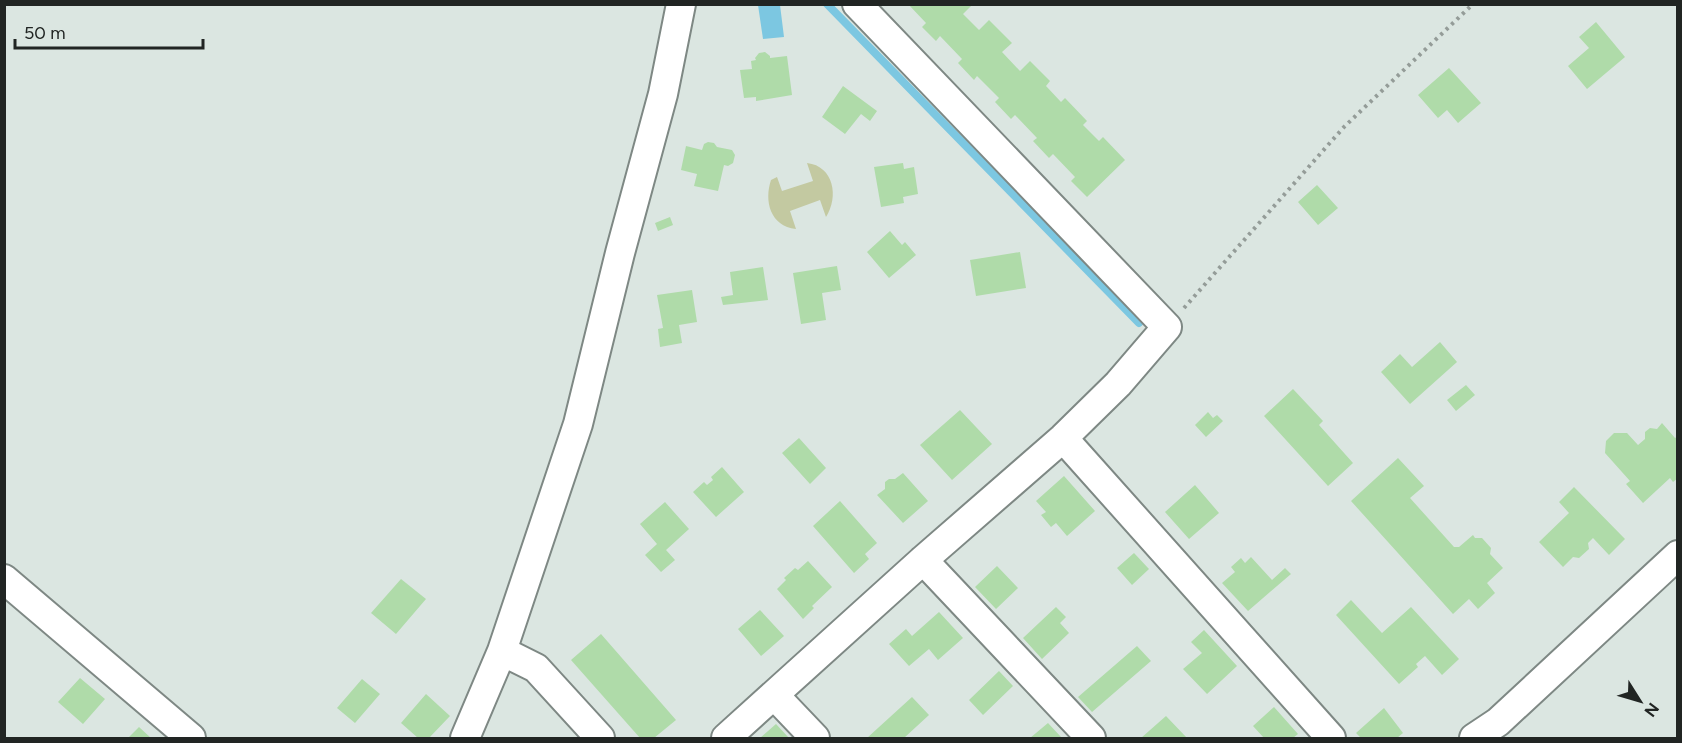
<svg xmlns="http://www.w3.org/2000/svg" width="1682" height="743" font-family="Figtree,sans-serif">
	<rect width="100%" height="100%" fill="#dbe6e1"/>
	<path fill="#c3c9a1" d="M 807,163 C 834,166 839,197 826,217 L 820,200 L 790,211 L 796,229 C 770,226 764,201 771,180 L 777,177 L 782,191 L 813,181 Z"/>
	<path fill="#7cc7e1" d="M 758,5 L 780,5 L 784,37 L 763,39 Z"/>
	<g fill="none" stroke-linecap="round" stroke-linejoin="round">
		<path stroke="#7cc7e1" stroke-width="8" d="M 827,4 L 1139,323"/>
	</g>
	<path fill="#afdba9" d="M 908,4 L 973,4 L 963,14 L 979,30 L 989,20 L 1012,43 L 1002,52 L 1020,71 L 1030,61 L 1050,81 L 1046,86 L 1061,102 L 1065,98 L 1087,121 L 1083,125 L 1099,141 L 1103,137 L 1125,160 L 1087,197 L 1071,181 L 1075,177 L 1053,154 L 1049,158 L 1033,141 L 1037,138 L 1015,115 L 1011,119 L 995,102 L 999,98 L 977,76 L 974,80 L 958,63 L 962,59 L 940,36 L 936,41 L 922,27 L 926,23 Z
		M 1596,22 L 1625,57 L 1587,89 L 1568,66 L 1589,48 L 1579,37 Z
		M 765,52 L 770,56 L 770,58 L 787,56 L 792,95 L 756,101 L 756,97 L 744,98 L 740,70 L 752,69 L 751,61 L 756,60 L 755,58 L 759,53 Z
		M 1449,68 L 1481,103 L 1458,123 L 1447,110 L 1438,118 L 1418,95 Z
		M 843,86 L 877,111 L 870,121 L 861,114 L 845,134 L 822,117 Z
		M 708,142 L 714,143 L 717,147 L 732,150 L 735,155 L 733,163 L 728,166 L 724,165 L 718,191 L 694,186 L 697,174 L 681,170 L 686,146 L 702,150 L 704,144 Z
		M 903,163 L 904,169 L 914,167 L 918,194 L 903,197 L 904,203 L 881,207 L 874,167 Z
		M 1317,185 L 1338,208 L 1318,225 L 1298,202 Z
		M 670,217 L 673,225 L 658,231 L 655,223 Z
		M 890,231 L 902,245 L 905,242 L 916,255 L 889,278 L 867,252 Z
		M 1020,252 L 1026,288 L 976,296 L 970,260 Z
		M 837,266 L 841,290 L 822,293 L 826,320 L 801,324 L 793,273 Z
		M 763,267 L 768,300 L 723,305 L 721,297 L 733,295 L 730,272 Z
		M 692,290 L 697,322 L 679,325 L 682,343 L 660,347 L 658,329 L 663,328 L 657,295 Z
		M 1440,342 L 1457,362 L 1410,404 L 1381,372 L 1400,354 L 1412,367 Z
		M 1466,385 L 1475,395 L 1456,411 L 1447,400 Z
		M 1293,389 L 1323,421 L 1319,425 L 1353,463 L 1328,486 L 1264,416 Z
		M 960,410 L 992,444 L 952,480 L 920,445 Z
		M 1208,412 L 1213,418 L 1217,415 L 1223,421 L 1206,437 L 1195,425 Z
		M 1662,423 L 1675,438 L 1678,436 L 1678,478 L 1673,482 L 1670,478 L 1643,503 L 1626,484 L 1630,481 L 1605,453 L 1606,441 L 1614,433 L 1627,433 L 1638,445 L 1645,439 L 1645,432 L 1650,428 L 1657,429 Z
		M 799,438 L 826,468 L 810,484 L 782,453 Z
		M 1398,458 L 1424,486 L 1410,498 L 1454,547 L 1459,547 L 1473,535 L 1475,538 L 1482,538 L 1491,548 L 1490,554 L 1503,568 L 1487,583 L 1495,593 L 1478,609 L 1469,599 L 1453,614 L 1351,501 Z
		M 722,467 L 744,492 L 716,517 L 693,492 L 704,482 L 707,485 L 713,480 L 711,477 Z
		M 903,473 L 928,501 L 903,523 L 877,495 L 885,489 L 885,482 L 889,479 L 895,479 Z
		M 1064,476 L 1095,511 L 1067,536 L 1056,523 L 1051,527 L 1041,515 L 1046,512 L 1036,501 Z
		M 1195,485 L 1219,513 L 1189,539 L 1165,512 Z
		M 1574,487 L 1625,539 L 1609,555 L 1593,538 L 1588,543 L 1589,549 L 1579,558 L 1573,557 L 1563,567 L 1539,542 L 1569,513 L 1559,502 Z
		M 840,501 L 877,543 L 865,554 L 869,559 L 854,573 L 813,526 Z
		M 665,502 L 689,529 L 666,550 L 675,560 L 661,572 L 645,555 L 657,544 L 640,524 Z
		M 1134,553 L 1149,569 L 1132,585 L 1117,568 Z
		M 1251,557 L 1272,580 L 1285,568 L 1291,574 L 1248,611 L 1222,583 L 1235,572 L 1231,567 L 1241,558 L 1245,563 Z
		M 808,561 L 832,587 L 812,606 L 814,608 L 803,619 L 777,589 L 786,580 L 784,578 L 795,568 L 798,570 Z
		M 997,566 L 1018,588 L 996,609 L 975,587 Z
		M 401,579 L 426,599 L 396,634 L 371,613 Z
		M 1351,600 L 1382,633 L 1411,607 L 1459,659 L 1442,675 L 1425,656 L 1416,664 L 1418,667 L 1399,684 L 1336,615 Z
		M 1056,607 L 1066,617 L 1060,623 L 1069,633 L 1042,659 L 1023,638 Z
		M 760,610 L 784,636 L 761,656 L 738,629 Z
		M 939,612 L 963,638 L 938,660 L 929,649 L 909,666 L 889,644 L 906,629 L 912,636 Z
		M 1204,630 L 1237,666 L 1207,694 L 1183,669 L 1202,653 L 1191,642 Z
		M 601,634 L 676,720 L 654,738 L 640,738 L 571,660 Z
		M 1137,646 L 1151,661 L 1092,712 L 1078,697 Z
		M 999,671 L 1013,686 L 983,715 L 969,700 Z
		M 80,678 L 105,699 L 83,724 L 58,702 Z
		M 362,679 L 380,694 L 355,723 L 337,708 Z
		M 426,694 L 450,716 L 429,738 L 418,738 L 401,723 Z
		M 912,697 L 929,715 L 904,738 L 867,738 Z
		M 1274,707 L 1298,734 L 1293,738 L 1264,738 L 1253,726 Z
		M 1384,708 L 1403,733 L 1397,738 L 1361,738 L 1356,733 Z
		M 1166,716 L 1187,738 L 1141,738 Z
		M 1048,723 L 1061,737 L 1059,738 L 1030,738 Z
		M 776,724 L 789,738 L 760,738 Z
		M 139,727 L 151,738 L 128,738 Z"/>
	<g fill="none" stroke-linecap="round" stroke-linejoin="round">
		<defs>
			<path id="minor" d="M 1063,438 L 1331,738
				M 923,560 L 1091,738
				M 4,579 L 191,738
				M 502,651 L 536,668 L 600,738
				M 775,696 L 815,738
				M 465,738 L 502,651 L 578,424 L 620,253 L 663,94 L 681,4
				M 726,738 L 923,560 L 1063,438 L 1118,384 L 1167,327 L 857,4
				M 1474,738 L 1498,722 L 1678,555"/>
		</defs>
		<use href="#minor" stroke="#7e8884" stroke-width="32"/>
		<path stroke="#949c98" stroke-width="4" stroke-dasharray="3 4.5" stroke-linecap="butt" d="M 1184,308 L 1344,127 L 1473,4"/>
		<use href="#minor" stroke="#fff" stroke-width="28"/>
	</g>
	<rect width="1682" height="743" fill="none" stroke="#212523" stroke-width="12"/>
	<g transform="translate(1640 701) rotate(127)" stroke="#dbe6e1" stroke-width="4.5" paint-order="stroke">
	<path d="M0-4.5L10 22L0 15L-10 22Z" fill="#212523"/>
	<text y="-9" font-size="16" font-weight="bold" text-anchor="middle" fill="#212523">N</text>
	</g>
	<path d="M15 39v9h188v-9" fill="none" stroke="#212523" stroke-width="3"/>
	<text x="24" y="39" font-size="18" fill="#212523" stroke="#dbe6e1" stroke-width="4.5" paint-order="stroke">50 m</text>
</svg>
